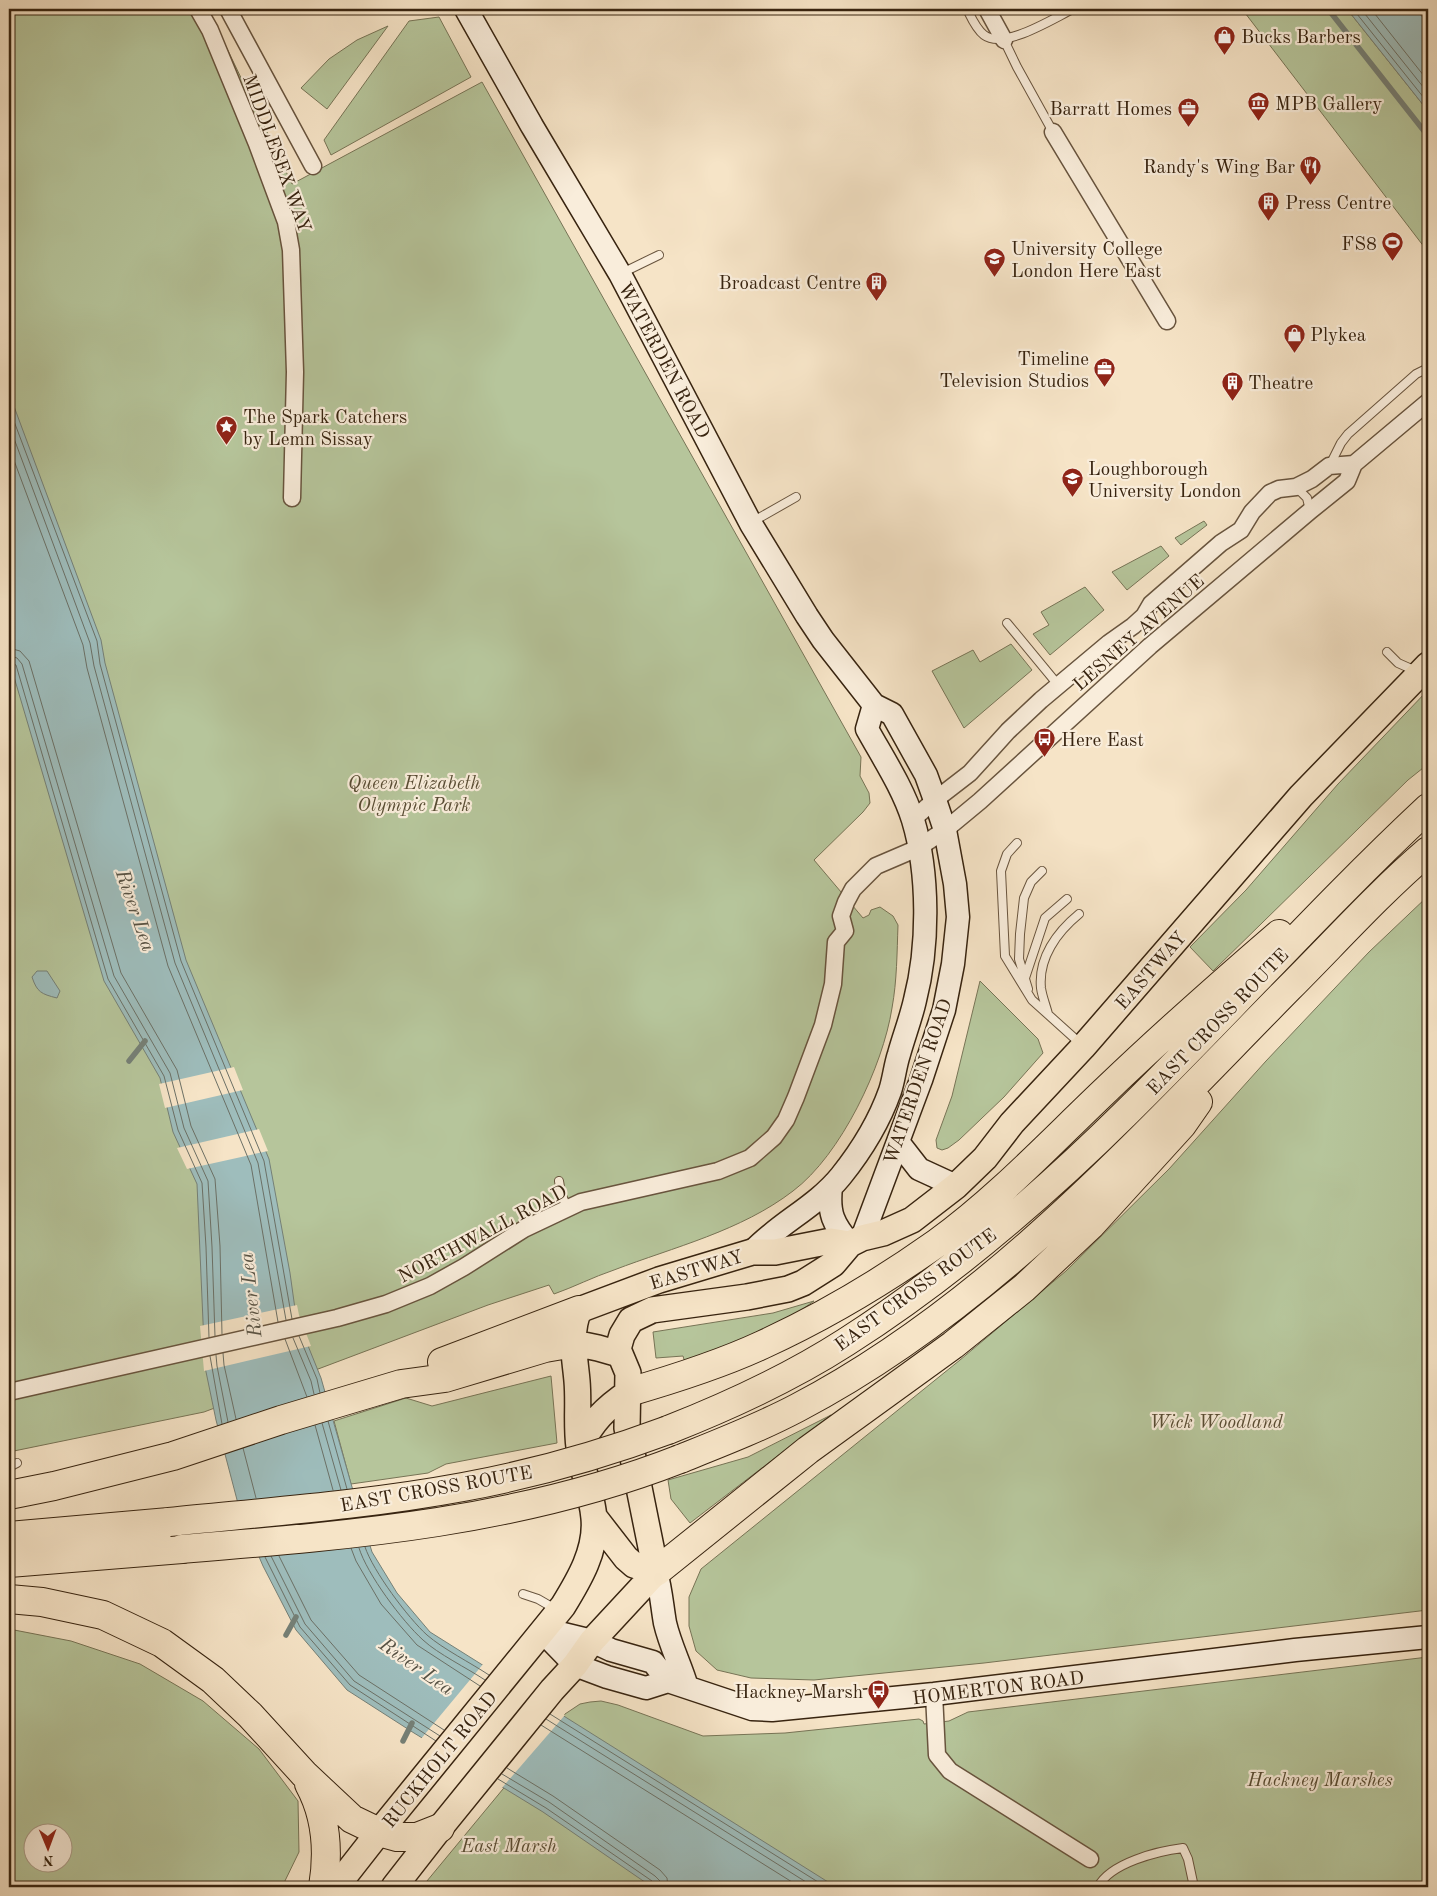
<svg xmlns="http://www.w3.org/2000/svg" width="1437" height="1896" viewBox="0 0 1437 1896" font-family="'Old Standard TT',serif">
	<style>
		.green { fill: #b6c59b; stroke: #777456; fill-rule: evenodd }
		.water { fill: #9ebdbc; stroke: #758077 }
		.pier { fill: #f6e4c7 }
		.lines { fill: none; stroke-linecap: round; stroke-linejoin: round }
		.shore { stroke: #6b7066; stroke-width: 1 }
		.stream { stroke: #758077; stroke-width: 5.5 }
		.lane-casing { stroke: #68543e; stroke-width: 10 }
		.street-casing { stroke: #68543e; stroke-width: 19 }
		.secondary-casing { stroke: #382410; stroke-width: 25 }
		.primary-casing { stroke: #382410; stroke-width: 28 }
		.highway-casing { stroke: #382410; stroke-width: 30 }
		.lane { stroke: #f9eddb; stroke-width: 8 }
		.street { stroke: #f9eddb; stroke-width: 16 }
		.secondary { stroke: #f9eddb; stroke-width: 22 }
		.primary { stroke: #f6e4c7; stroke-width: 25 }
		.highway { stroke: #f6e4c7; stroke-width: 28 }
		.highway-bridge-casing { stroke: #382410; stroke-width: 30; stroke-linecap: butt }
		.highway-bridge { stroke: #f6e4c7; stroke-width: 28 }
		.labels { text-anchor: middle; stroke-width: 4.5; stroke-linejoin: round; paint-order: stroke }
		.poi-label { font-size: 19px; fill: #382410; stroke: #f9eddb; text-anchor: start }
		.street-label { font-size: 19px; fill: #382410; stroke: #f9eddb }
		.park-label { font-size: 19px; font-style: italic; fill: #584c33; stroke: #f9eddb }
		.water-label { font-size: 20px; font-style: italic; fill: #575244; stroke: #f9eddb }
	</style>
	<rect width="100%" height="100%" fill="#f6e4c7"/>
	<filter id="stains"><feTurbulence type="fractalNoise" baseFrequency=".004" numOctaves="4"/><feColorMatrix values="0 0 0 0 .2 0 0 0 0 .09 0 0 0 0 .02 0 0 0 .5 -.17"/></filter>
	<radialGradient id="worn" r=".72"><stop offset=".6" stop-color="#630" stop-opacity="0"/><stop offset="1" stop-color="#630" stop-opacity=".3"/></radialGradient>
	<path class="green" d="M9 9H208L292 184 482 82 861 757 860 776 869 793 870 803 863 812 814 860 863 918 869 915 871 910 880 907 893 916 898 925C897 952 897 981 892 1008 883 1066 841 1155 793 1191 741 1231 674 1247 614 1270 593 1277 574 1287 554 1294L549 1285 488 1305 204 1412 9 1452Z
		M1242 9H1347L1428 111V252Z
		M439 17 471 77 331 155 324 140 409 21Z
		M388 26 327 109 301 88 329 59 357 40Z
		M1204 521 1207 525 1181 545 1175 538Z
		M1161 546 1169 556 1127 590 1112 572Z
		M1085 587 1104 610 1050 655 1033 634 1049 625 1041 612Z
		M1011 644 1032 670 964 728 932 671 973 650 980 662Z
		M1428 690V764L1408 780 1213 971 1190 947 1246 890 1338 784Z
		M1428 896V1610L984 1663 814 1680 751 1678 717 1670 696 1651 689 1626V1597L701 1569 960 1360 1066 1271 1169 1169 1266 1061 1369 952Z
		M980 981 1038 1039 1043 1053 1004 1097 959 1140 948 1148 942 1150 937 1148 936 1140 952 1096Z
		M814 1301 773 1330 685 1363 683 1356 656 1358 653 1332 773 1313Z
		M551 1376 557 1443 446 1464 428 1473 351 1484 334 1421 406 1398 432 1406Z
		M831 1415 690 1523 671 1499 668 1480 748 1457Z
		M9 1629 71 1641 140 1664 203 1701 259 1749 298 1801 299 1852 282 1887H9ZM32 1834H62V1864H32Z
		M1428 1657V1887H422L565 1714 580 1704 590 1702 601 1701 618 1705 703 1736 785 1733 919 1719 923 1721 924 1724 949 1721 968 1712Z"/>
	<path class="water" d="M1347 9H1416L1428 24V111Z
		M9 393 101 640 105 663 186 960 269 1159 290 1273 296 1316 321 1378 354 1494 372 1552 397 1593 430 1632 836 1887H652L543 1812 414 1733 347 1690 296 1630 263 1566 241 1515 216 1420 205 1367 197 1184 173 1132 160 1078 104 981 9 660Z
		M37 971H47L60 991 57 998C41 994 37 992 32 977Z"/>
	<path class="pier" d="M234 1067 243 1090 165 1108 159 1084Z
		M259 1129 268 1151 187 1169 177 1148Z
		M297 1305 299 1315 311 1346 204 1371 200 1326Z
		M484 1663 565 1715 501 1789 420 1740Z"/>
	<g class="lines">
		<path class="shore" d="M1353 9 1428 103
			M1361 9 1428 93
			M1371 9 1428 81
			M9 408 97 641 100 664 181 961 264 1161 292 1319
			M9 425 90 643 94 666 175 963 258 1163 286 1320
			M9 447 83 645 87 668 168 966 251 1165 278 1322
			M9 648 20 651 29 661 121 973 177 1070 191 1126 215 1179 220 1246 222 1334
			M9 655 17 658 22 664 114 976 170 1073 184 1128 208 1181 212 1247 215 1336
			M9 662 16 665 108 979 164 1076 178 1130 202 1183 206 1247 209 1337
			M299 1336 317 1379 320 1393
			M293 1338 311 1381 314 1394
			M285 1339 307 1397
			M223 1353 224 1365 236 1419
			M216 1355 217 1366 228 1422
			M210 1356 222 1424
			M328 1421 347 1489
			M322 1423 341 1490
			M315 1425 333 1490
			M243 1448 256 1498
			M365 1547C373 1571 408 1618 427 1635 443 1649 471 1663 489 1675
			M351 1548 356 1561 381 1604 417 1645 480 1686
			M359 1548C367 1574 402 1621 423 1640 438 1654 467 1668 485 1680
			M271 1556 305 1624 354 1681 440 1736
			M279 1556 311 1620 359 1675 444 1730
			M265 1557 300 1627 350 1685 436 1741
			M550 1714 826 1887
			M546 1719 814 1887
			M541 1725 800 1887
			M507 1768 553 1796 660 1870 667 1878 668 1887
			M502 1774 549 1802 655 1876 660 1881 661 1887
			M498 1779 546 1808 652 1881 654 1887"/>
		<path class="stream" d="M1328 9 1428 136
			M129 1061 145 1041
			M286 1635 296 1617
			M403 1741 412 1723"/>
		<defs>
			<path id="lane" d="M967 9C971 17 976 29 984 35 1004 50 1052 19 1073 9
				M1004 40 1017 67 1053 132
				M622 273 659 255
				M1330 465 1341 443 1348 434 1416 374 1428 368
				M1296 487 1307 498 1310 510
				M752 522 796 497
				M1007 623 1059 686
				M1387 652 1398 663 1416 671
				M1017 843 1007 854 1001 871 1005 956 1032 1000 1082 1045
				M1025 978 1045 918 1067 899
				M1028 989 1019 959 1020 934 1024 898 1031 882 1042 871
				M1048 1014C1046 1006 1042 996 1041 988 1038 958 1057 932 1079 914
				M559 1181 561 1193 567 1208
				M9 1467 17 1463
				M523 1594 538 1599 557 1610
				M1098 1887C1110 1863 1158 1851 1183 1848L1188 1859 1194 1887"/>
			<path id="street" d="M198 9 210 30 257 144 286 222 291 250 295 372 292 498
				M228 9 313 166
				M987 9 1004 40
				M1053 132 1167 321
				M912 820 935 800 970 773 1008 731 1041 700 1109 643 1133 626 1144 616 1151 604 1221 543 1241 530 1252 512 1270 493 1279 489 1296 487 1312 479 1329 466 1354 464
				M9 1392 337 1318 386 1304 430 1286 464 1267 524 1229 581 1202 718 1171 750 1158 774 1137 786 1120 796 1097 823 1025 833 984 836 942 845 931 841 916 846 902 853 889 876 866 918 848 945 830 980 801 1150 646 1310 511 1347 481 1354 464 1428 402
				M934 1694 937 1755 950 1771 1090 1859"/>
			<path id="secondary" d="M466 9 532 126 620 274 751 524 807 616 823 640 874 705 892 714 926 775 935 800 945 830 955 884 958 917 953 964 944 1010 921 1080 862 1238
				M898 1142 919 1169 956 1186
				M831 1187C828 1213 833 1224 850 1244
				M752 1252C779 1223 816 1207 841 1176 861 1151 879 1122 890 1091 894 1079 895 1066 899 1054 904 1036 911 1018 915 1000 929 946 929 873 913 820 903 788 883 758 867 729L874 705
				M656 1572C661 1589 662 1606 665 1623 670 1645 681 1666 687 1687
				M543 1632 575 1665 607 1677 646 1688 668 1681 752 1709 772 1710 934 1694 1295 1650 1428 1637
				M543 1632H555L592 1641 611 1650 653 1662 668 1681"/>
			<path id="primary" d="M574 1343 598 1348 619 1354
				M579 1447C593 1421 604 1409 629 1392
				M595 1518 626 1558 634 1565 656 1572
				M656 1572 627 1428 628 1373 618 1349 622 1335 631 1320 652 1310 747 1297 788 1289 803 1283 833 1264 850 1244 862 1238 883 1233 912 1220 956 1186 985 1158 1012 1123 1083 1047 1301 796 1428 665
				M336 1887 379 1832 563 1606C579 1580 597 1550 594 1518 592 1494 582 1470 579 1447 576 1425 579 1403 577 1381 575 1357 569 1333 579 1310L659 1280 752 1252H775L831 1241 850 1244
				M394 1887 440 1828 552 1690 575 1665 592 1641 656 1572"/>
			<path id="highway" d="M442 1362 579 1310
				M629 1392C674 1379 719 1365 762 1345 823 1317 882 1282 937 1243 999 1198 1052 1141 1108 1088 1163 1035 1221 984 1279 934
				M668 1430C729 1406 790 1378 846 1342 948 1277 1041 1197 1127 1112 1229 1012 1324 905 1428 808
				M680 1459C720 1443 759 1428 797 1408 990 1307 1138 1141 1289 988 1335 942 1379 893 1428 851
				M9 1495 54 1486 173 1456 281 1420 401 1384 445 1378 545 1348 574 1343
				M9 1536 169 1522
				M9 1563 182 1549
				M656 1572 808 1450 953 1345 1024 1288 1091 1225 1182 1125 1198 1102
				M9 1599 42 1602 103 1615 162 1643 213 1680 250 1715 304 1774 352 1819 379 1832 397 1837H417L440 1828
				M309 1784C327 1817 329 1851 323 1887"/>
		</defs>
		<use href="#lane" class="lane-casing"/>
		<use href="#street" class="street-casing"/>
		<use href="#secondary" class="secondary-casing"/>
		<use href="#primary" class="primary-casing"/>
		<use href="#highway" class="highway-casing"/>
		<use href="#lane" class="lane"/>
		<use href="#street" class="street"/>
		<use href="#secondary" class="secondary"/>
		<use href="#primary" class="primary"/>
		<use href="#highway" class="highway"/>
		<defs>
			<path id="highway-bridge" d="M169 1522C267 1512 366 1505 463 1487 533 1474 601 1455 668 1430
				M182 1549C354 1535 519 1522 680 1459"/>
		</defs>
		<use href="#highway-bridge" class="highway-bridge-casing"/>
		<use href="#highway-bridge" class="highway-bridge"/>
	</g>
	<defs>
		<symbol id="shop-pin" viewBox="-11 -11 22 30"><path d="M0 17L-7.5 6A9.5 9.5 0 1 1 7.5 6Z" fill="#8f2418" stroke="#f9eddb"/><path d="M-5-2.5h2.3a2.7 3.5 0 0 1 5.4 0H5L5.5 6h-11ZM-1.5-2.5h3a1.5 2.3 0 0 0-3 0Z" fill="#fff"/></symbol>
		<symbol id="museum-pin" viewBox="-11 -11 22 30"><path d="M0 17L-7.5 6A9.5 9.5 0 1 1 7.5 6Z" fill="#8f2418" stroke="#f9eddb"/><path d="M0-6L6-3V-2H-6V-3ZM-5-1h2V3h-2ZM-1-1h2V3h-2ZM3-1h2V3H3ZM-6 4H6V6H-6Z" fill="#fff"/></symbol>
		<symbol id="office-pin" viewBox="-11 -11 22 30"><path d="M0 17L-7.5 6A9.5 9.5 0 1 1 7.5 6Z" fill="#8f2418" stroke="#f9eddb"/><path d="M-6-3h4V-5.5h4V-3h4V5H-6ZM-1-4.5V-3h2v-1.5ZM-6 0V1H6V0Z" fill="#fff"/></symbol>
		<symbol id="restaurant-pin" viewBox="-11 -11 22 30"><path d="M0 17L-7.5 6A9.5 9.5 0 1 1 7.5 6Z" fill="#8f2418" stroke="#f9eddb"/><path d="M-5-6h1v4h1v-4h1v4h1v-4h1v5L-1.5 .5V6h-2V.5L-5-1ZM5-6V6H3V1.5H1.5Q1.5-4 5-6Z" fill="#fff"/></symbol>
		<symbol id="building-pin" viewBox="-11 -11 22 30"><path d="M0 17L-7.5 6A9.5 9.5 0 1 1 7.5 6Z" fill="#8f2418" stroke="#f9eddb"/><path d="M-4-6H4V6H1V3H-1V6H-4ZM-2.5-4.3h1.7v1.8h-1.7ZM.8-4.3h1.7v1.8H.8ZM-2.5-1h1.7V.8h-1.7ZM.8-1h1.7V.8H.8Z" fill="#fff"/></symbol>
		<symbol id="stadium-pin" viewBox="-11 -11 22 30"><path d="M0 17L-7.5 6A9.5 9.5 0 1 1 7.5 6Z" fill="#8f2418" stroke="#f9eddb"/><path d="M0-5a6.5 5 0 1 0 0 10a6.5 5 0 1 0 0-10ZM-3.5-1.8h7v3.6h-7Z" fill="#fff"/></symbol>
		<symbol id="university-pin" viewBox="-11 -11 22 30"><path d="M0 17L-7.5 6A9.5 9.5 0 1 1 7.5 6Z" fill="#8f2418" stroke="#f9eddb"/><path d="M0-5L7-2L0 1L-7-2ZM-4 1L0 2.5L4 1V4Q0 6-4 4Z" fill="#fff"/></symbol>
		<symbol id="sight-pin" viewBox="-11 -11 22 30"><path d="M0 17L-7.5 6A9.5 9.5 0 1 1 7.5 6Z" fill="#8f2418" stroke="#f9eddb"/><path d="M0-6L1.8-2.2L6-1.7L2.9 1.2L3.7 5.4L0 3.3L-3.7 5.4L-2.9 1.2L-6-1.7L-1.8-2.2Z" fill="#fff"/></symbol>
		<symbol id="bus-pin" viewBox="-11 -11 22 30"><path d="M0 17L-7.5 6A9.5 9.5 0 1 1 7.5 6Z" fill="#8f2418" stroke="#f9eddb"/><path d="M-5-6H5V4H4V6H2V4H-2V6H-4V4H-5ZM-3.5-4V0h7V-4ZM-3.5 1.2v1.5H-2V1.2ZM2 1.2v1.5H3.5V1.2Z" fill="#fff"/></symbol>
	</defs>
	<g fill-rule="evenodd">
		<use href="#shop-pin" x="1212" y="24" width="25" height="34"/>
		<use href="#museum-pin" x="1246" y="90" width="25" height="34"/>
		<use href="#office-pin" x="1176" y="96" width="25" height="34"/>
		<use href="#restaurant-pin" x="1298" y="154" width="25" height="34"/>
		<use href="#building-pin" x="1256" y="190" width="25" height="34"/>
		<use href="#stadium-pin" x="1380" y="230" width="25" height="34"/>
		<use href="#university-pin" x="982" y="246" width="25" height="34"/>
		<use href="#building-pin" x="864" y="270" width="25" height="34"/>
		<use href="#shop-pin" x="1282" y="322" width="25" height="34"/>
		<use href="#office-pin" x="1092" y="356" width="25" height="34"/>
		<use href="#building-pin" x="1220" y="370" width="25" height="34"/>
		<use href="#sight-pin" x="214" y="414" width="25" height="34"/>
		<use href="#university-pin" x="1060" y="466" width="25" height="34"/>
		<use href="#bus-pin" x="1032" y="726" width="25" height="34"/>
		<use href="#bus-pin" x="866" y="1678" width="25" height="34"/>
	</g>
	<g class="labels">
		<g class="poi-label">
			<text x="1241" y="43">Bucks Barbers</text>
			<text x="1275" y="110">MPB Gallery</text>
			<text x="1172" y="115" text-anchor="end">Barratt Homes</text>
			<text x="1295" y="173" text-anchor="end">Randy's Wing Bar</text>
			<text x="1285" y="209">Press Centre</text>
			<text x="1377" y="250" text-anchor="end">FS8</text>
			<text x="1011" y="255">University College<tspan x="1011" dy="22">London Here East</tspan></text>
			<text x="861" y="289" text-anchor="end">Broadcast Centre</text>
			<text x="1310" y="341">Plykea</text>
			<text x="1089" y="365" text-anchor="end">Timeline<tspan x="1089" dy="22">Television Studios</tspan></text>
			<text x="1248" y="389">Theatre</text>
			<text x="243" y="423">The Spark Catchers<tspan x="243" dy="22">by Lemn Sissay</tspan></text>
			<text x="1088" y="475">Loughborough<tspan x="1088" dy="22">University London</tspan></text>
			<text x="1061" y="746">Here East</text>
			<text x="863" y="1698" text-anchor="end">Hackney Marsh</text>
		</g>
		<g class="street-label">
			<text transform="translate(278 153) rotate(70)" y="7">MIDDLESEX WAY</text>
			<text transform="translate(665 360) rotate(62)" y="7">WATERDEN ROAD</text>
			<text transform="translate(1138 632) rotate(-41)" y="7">LESNEY AVENUE</text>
			<text transform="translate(1150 970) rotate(-49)" y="7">EASTWAY</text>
			<text transform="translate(1217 1021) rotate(-46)" y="7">EAST CROSS ROUTE</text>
			<text transform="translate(917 1081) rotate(-71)" y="7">WATERDEN ROAD</text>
			<text transform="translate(482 1233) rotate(-28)" y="7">NORTHWALL ROAD</text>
			<text transform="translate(696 1269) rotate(-17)" y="7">EASTWAY</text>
			<text transform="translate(915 1289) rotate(-36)" y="7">EAST CROSS ROUTE</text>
			<text transform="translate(436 1488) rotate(-10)" y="7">EAST CROSS ROUTE</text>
			<text transform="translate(998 1687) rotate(-7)" y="7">HOMERTON ROAD</text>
			<text transform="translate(439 1759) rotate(-51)" y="7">RUCKHOLT ROAD</text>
		</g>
		<g class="park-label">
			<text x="414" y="789">Queen Elizabeth<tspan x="414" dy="22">Olympic Park</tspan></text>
			<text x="1216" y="1428">Wick Woodland</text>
			<text x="1320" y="1786">Hackney Marshes</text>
			<text x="509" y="1852">East Marsh</text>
		</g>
		<g class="water-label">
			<text transform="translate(136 910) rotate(71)" y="7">River Lea</text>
			<text transform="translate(250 1295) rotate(-96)" y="7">River Lea</text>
			<text transform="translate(417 1666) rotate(35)" y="7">River Lea</text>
		</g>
	</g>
	<rect width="1437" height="1896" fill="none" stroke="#f6e4c7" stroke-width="30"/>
	<rect x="10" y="10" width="1417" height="1876" fill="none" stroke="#382410" stroke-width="2.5"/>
	<rect x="15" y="15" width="1407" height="1866" fill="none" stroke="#382410"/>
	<g transform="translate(48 1848) rotate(179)"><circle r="24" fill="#f9eddb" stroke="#ac9d8a"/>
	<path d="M0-4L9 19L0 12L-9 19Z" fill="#8f2418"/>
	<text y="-8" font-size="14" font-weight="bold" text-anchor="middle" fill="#382410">N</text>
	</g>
	<rect width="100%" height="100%" filter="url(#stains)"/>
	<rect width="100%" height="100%" fill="url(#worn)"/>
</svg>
